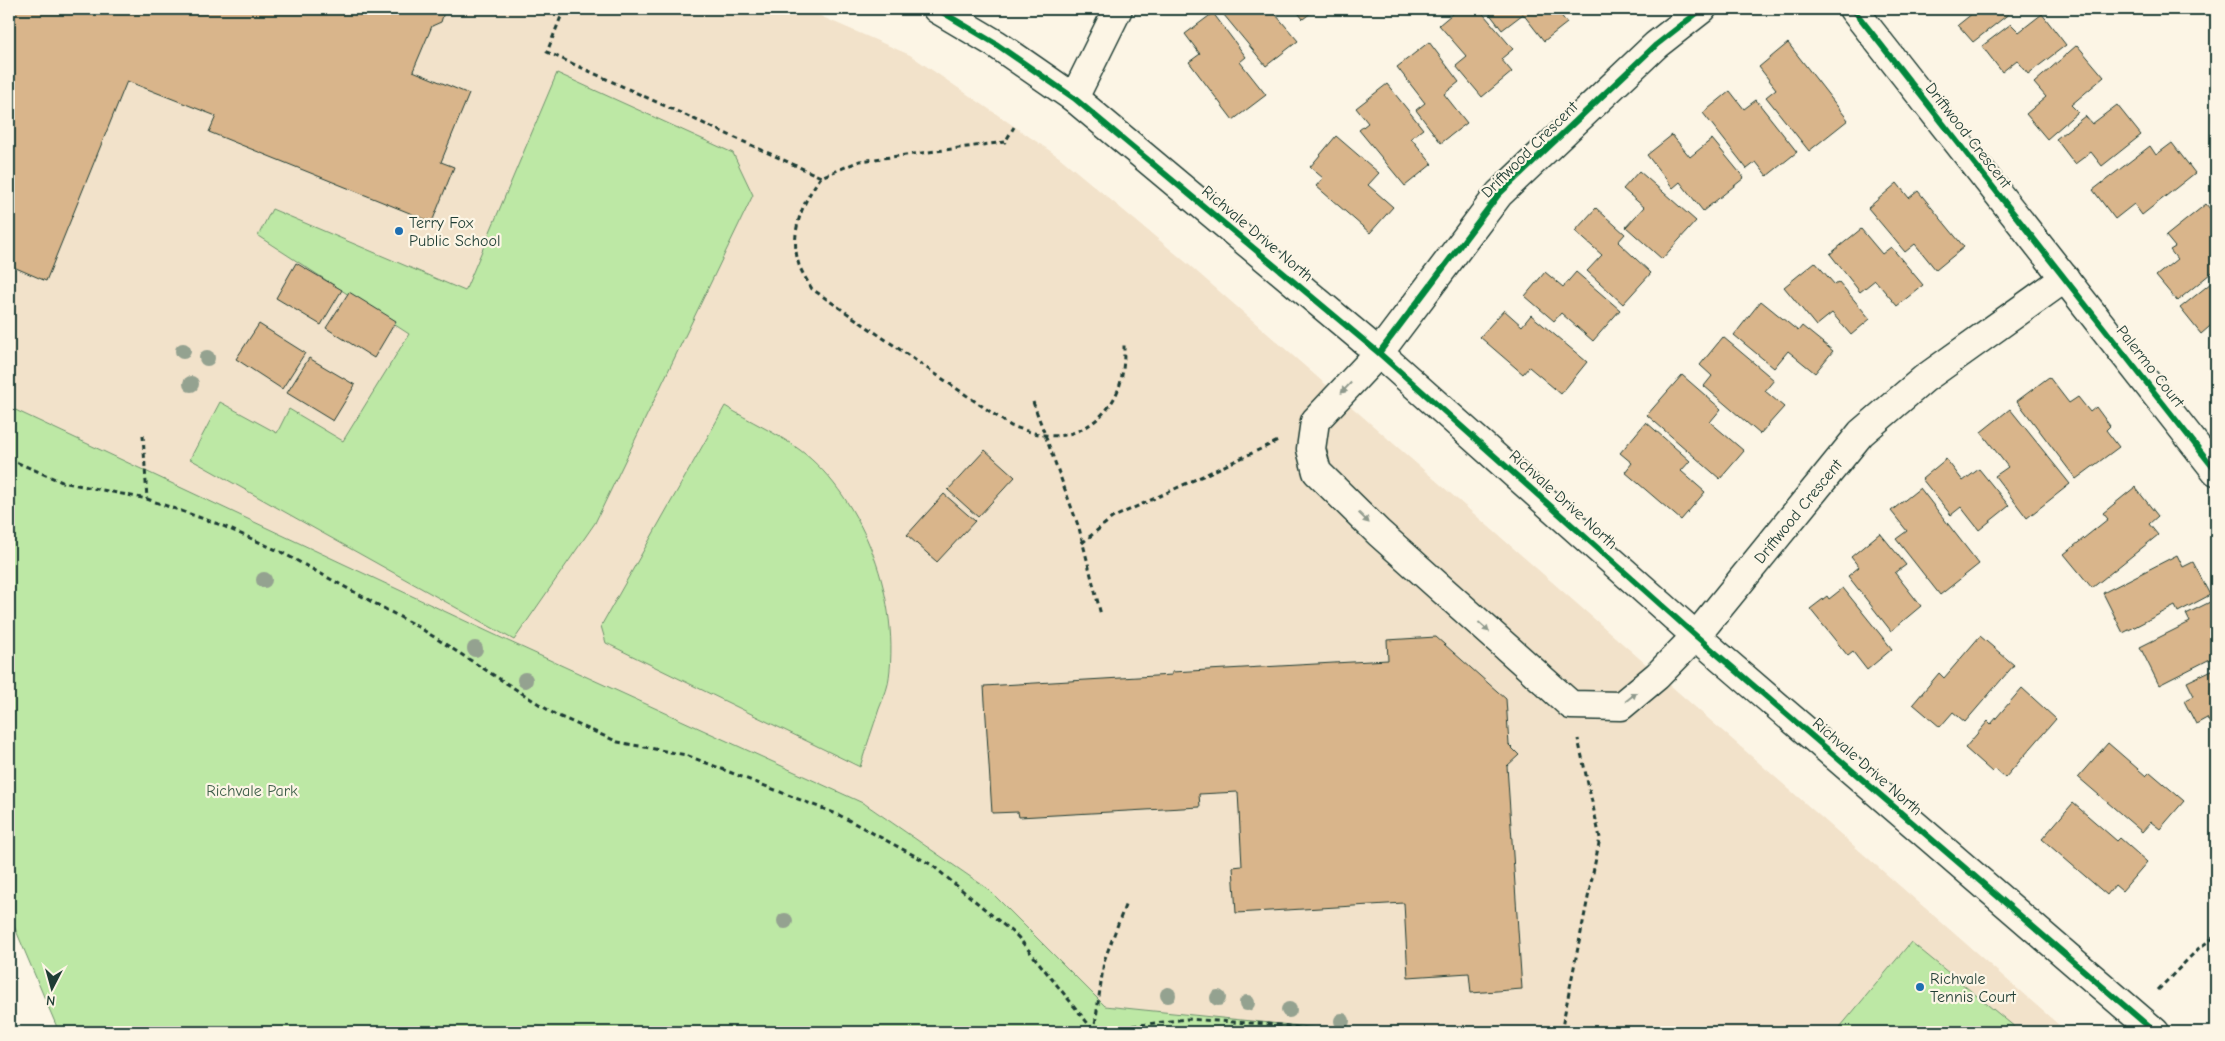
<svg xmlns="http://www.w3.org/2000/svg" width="2225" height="1041" viewBox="0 0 2225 1041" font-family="'Comic Neue',sans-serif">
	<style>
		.built { fill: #f2e2ca }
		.green { fill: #bde8a5; stroke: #6e926c }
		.building { fill: #d9b58b; stroke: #1f3d34 }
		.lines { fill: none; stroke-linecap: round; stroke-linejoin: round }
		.minor-casing { stroke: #1f3d34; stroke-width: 31 }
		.path { stroke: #1f3d34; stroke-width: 3; stroke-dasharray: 5 4; stroke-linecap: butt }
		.minor { stroke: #fcf5e5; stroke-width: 28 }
		.cycleway-casing { stroke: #fcf5e5; stroke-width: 9 }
		.cycleway { stroke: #00873e; stroke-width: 6 }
		.tree { fill: #94a290 }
		.oneway { fill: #8e998c }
		.poi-dot { fill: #1f6fb2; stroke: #fcf5e5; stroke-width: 2 }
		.labels { text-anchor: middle; stroke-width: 4.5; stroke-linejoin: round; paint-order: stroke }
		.street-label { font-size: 16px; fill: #1f3d34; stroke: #fcf5e5 }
		.poi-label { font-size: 16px; fill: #1f3d34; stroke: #fcf5e5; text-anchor: start }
		.park-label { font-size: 16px; fill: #3f5f4b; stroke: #fcf5e5 }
	</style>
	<rect width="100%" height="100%" fill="#fcf5e5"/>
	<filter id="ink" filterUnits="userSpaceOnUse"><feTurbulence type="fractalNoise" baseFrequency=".02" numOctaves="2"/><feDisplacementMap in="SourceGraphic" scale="10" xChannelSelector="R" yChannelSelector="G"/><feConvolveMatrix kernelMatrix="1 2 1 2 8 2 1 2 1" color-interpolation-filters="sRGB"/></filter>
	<g filter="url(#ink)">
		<path class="built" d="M9 9H804L910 55 1059 157 1188 264 2067 1032H1358L1105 1006 988 889 865 804 508 641 9 407Z"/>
		<path class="green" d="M557 73 733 153 753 195 595 523 514 640 190 459 220 402 277 433 289 409 343 441 409 334 258 236 272 209 465 291Z
			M725 406C749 421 777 433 800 450 865 499 902 605 888 684 886 693 882 701 879 709 873 728 866 747 860 767L606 643 601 626Z
			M9 407 508 641 865 804 988 889 1105 1006 1358 1032H59L9 914Z
			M1911 942 2021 1032H1836Z"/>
		<path class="building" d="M16 9H445L441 22 432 26 413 71 469 94 441 162 454 167 432 222 209 132 216 116 127 81 46 281 9 265V26Z
			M1219 9H1271L1298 41 1266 66Z
			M1295 9H1316L1303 19Z
			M1458 9H1479L1513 49 1501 59 1512 72 1482 97 1456 66 1467 57 1439 25Z
			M1486 9H1556L1567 23 1544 41 1523 14 1502 30Z
			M1978 9H2015L1973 42 1958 25Z
			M1213 13 1246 57 1240 62 1266 95 1233 120 1189 62 1200 54 1185 34Z
			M2042 14 2066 45 2028 74 2017 60 2002 72 1982 46 2011 24 2019 32Z
			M1429 42 1459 82 1444 94 1467 123 1441 143 1416 110 1425 103 1397 67Z
			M1788 43 1848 120 1809 151 1766 97 1776 89 1759 67Z
			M2077 45 2104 77 2071 105 2078 112 2047 139 2026 114 2046 97 2034 83Z
			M1387 84 1423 129 1411 138 1432 164 1405 186 1359 130 1368 123 1356 108Z
			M1730 91 1744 109 1756 100 1797 152 1767 176 1756 162 1747 169 1703 113Z
			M2117 105 2141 135 2102 166 2091 152 2075 164 2056 139 2085 116 2092 124Z
			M1672 135 1690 157 1712 139 1744 178 1703 211 1680 182 1673 188 1647 155Z
			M1336 136 1379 173 1368 185 1393 207 1370 233 1316 186 1323 178 1310 167Z
			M2172 143 2195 173 2142 215 2134 204 2115 219 2093 190 2150 146 2156 155Z
			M1639 171 1696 221 1662 259 1626 227 1644 207 1623 189Z
			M1897 183 1909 198 1918 191 1964 247 1936 270 1915 244 1905 252 1868 208Z
			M2206 204 2215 215 2216 214V269L2177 301 2156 276 2177 259 2170 250 2175 247 2166 236Z
			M1596 208 1625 234 1618 242 1651 273 1623 304 1587 271 1602 255 1575 231Z
			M1861 229 1882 254 1891 247 1923 285 1897 306 1875 280 1860 292 1830 254Z
			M1815 262 1835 285 1839 282 1870 319 1851 335 1832 313 1816 326 1784 287Z
			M296 263 342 290 321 325 276 298Z
			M1545 272 1563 287 1576 272 1620 310 1593 341 1561 313 1554 321 1525 296Z
			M2216 279V321L2201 334 2180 308Z
			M349 292 396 321 374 358 326 328Z
			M1761 301 1798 331 1802 326 1833 351 1815 373 1788 351 1774 368 1734 335Z
			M1504 310 1522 326 1531 315 1587 362 1561 394 1529 367 1523 374 1480 337Z
			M259 324 305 353 282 389 236 359Z
			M1723 337 1774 380 1765 391 1784 407 1760 434 1704 386 1712 376 1700 365Z
			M309 358 355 385 333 421 287 393Z
			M1682 375 1721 409 1710 422 1744 451 1720 479 1647 415Z
			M2049 377 2069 403 2078 397 2090 412 2096 407 2110 426 2106 430 2119 447 2076 479 2017 401Z
			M2010 409 2070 484 2027 518 1995 476 2008 467 1981 432Z
			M1646 422 1690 461 1681 471 1705 492 1681 520 1625 472 1632 463 1620 453Z
			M985 450 1015 477 978 517 948 490Z
			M1946 459 1963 481 1979 469 2009 506 1979 530 1961 507 1951 515 1922 479Z
			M2135 487 2158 516 2149 524 2158 535 2092 588 2064 554 2108 519 2103 513Z
			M1920 488 1979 564 1940 595 1896 539 1907 531 1891 511Z
			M944 494 975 521 937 562 907 535Z
			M1880 533 1906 565 1895 573 1921 606 1891 631 1848 576 1859 567 1851 557Z
			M2177 555 2183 567 2193 562 2210 595 2178 612 2175 606 2123 633 2103 593Z
			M1843 588 1892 649 1867 670 1853 652 1848 656 1810 609 1827 596 1829 599Z
			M2216 599V656L2159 685 2140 647 2190 622 2186 614Z
			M1980 636 2014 665 1965 722 1953 712 1940 727 1913 704 1939 673 1944 678Z
			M1436 637 1506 699 1509 745 1519 755 1507 766 1522 989 1471 993 1469 973 1408 977 1404 903 1236 913 1233 867 1242 866 1238 792 1199 794 1200 807 1019 817 1018 812 992 813 984 686 1172 675V672L1388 660 1387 640Z
			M2216 668V733H2215L2207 718 2196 724 2184 701 2194 696 2187 682Z
			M2022 688 2056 719 2005 778 1995 769 1992 772 1965 748 1988 721 1991 724Z
			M2108 743 2146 776 2150 772 2184 801 2160 829 2151 822 2142 832 2078 777Z
			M2073 803 2117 841 2120 838 2147 862 2122 891 2115 885 2107 895 2042 839Z"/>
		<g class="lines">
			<defs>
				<g id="minor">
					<path d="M937 9 996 44 1074 98 1379 353 1696 636 2155 1032"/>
					<path id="s1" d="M1702 9 1656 45 1499 194 1379 353 1315 421 1311 449 1317 472 1379 533 1571 705 1621 706 1657 676 1696 636 1861 433 1924 379 2065 278"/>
					<path d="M1853 9 2216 471"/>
					<path d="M1074 98 1118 9"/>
				</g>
			</defs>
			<use href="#minor" class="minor-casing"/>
			<path class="path" d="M564 9 547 52 821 177 860 161 1005 142 1014 127
				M821 177C802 202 789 233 799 265 802 273 808 282 812 289L1011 426C1022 429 1033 434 1045 435 1081 441 1117 411 1122 375 1124 366 1124 355 1124 345
				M1033 402 1079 528 1101 615
				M143 435 147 499
				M9 459 62 482 147 499 221 525 281 552 420 628 556 715 618 742 686 755 839 815 932 865 1018 937 1094 1031 1186 1019 1281 1025 1326 1032
				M1082 543 1112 518 1278 441
				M2158 990 2199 948 2216 936
				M1094 1032 1104 961 1126 903
				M1561 1032 1600 838 1578 739"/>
			<use href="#minor" class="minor"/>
			<defs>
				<path id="cycleway" d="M937 9 996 44 1074 98 1379 353 1696 636 2155 1032
					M1853 9 2216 471
					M1379 353 1499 194 1656 45 1702 9"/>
			</defs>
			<use href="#cycleway" class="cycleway-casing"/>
			<use href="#cycleway" class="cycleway"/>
		</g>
		<g class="tree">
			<circle cx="183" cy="351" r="8"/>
			<circle cx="207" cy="358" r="8"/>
			<circle cx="191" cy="384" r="8"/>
			<circle cx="264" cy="580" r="8"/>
			<circle cx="475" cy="649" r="8"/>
			<circle cx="525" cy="680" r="8"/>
			<circle cx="785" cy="921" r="8"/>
			<circle cx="1168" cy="995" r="8"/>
			<circle cx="1218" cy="998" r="8"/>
			<circle cx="1247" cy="1003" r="8"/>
			<circle cx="1289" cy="1010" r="8"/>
			<circle cx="1342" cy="1021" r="8"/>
		</g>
		<defs><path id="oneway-solid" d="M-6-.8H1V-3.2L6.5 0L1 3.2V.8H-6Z" transform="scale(1.25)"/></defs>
		<g class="oneway">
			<use href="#oneway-solid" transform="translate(1346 388) rotate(133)"/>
			<use href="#oneway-solid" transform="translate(1364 518) rotate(45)"/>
			<use href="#oneway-solid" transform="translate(1484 627) rotate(42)"/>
			<use href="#oneway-solid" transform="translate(1631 697) rotate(-39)"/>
		</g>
	</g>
	<g class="poi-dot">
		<circle cx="399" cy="231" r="5"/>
		<circle cx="1920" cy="987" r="5"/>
	</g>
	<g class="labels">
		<g class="street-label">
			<text transform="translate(1969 135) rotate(52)" y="6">Driftwood Crescent</text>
			<text transform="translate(1529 149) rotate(-45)" y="6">Driftwood Crescent</text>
			<text transform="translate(1258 233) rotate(40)" y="6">Richvale Drive North</text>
			<text transform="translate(2151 366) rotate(52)" y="6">Palermo Court</text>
			<text transform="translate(1564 499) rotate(42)" y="6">Richvale Drive North</text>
			<text dy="6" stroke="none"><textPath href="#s1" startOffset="1278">Driftwood Crescent</textPath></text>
			<text transform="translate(1868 766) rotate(41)" y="6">Richvale Drive North</text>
		</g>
		<g class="poi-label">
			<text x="409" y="228">Terry Fox<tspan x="409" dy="18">Public School</tspan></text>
			<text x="1930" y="984">Richvale<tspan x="1930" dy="18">Tennis Court</tspan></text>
		</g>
		<g class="park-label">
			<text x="252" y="796">Richvale Park</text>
		</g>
	</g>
	<rect width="2225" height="1041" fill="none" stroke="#fcf5e5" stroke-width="30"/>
	<rect x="15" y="15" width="2195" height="1011" fill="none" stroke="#1f3d34" stroke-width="2" filter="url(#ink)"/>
	<g transform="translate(52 988) rotate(186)" stroke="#fcf5e5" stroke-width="4" paint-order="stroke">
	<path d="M0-4L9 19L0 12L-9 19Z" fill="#1f3d34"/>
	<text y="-8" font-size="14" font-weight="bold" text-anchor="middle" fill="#1f3d34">N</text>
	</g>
</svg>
